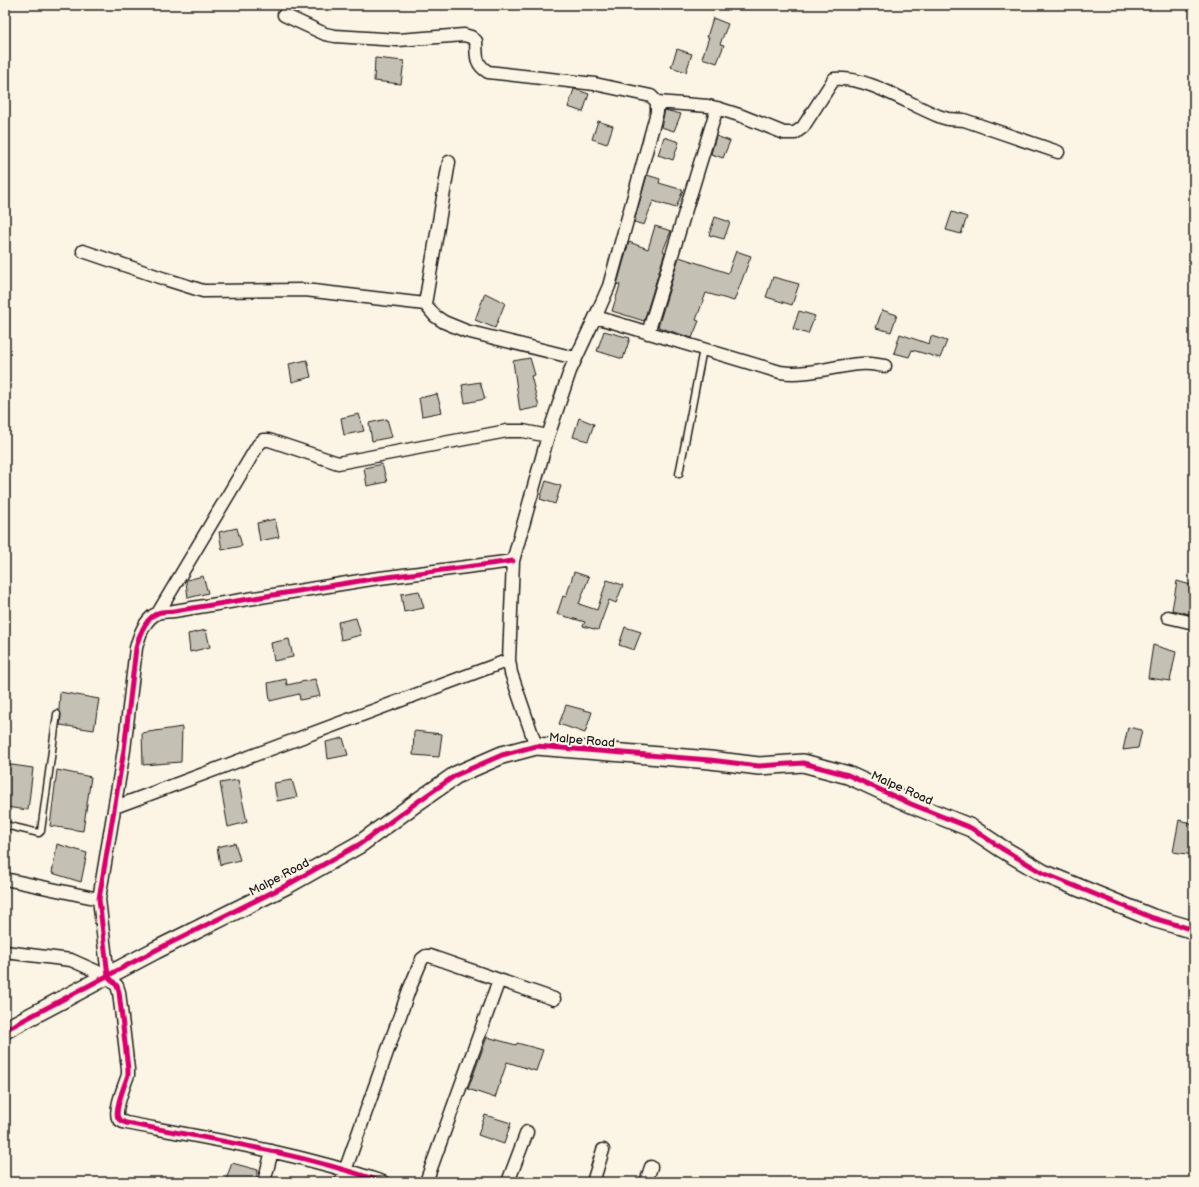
<svg xmlns="http://www.w3.org/2000/svg" width="1199" height="1187" viewBox="0 0 1199 1187" font-family="'Balsamiq Sans',sans-serif">
	<style>
		.building { fill: #c4c0b3; stroke: #1c1c1c }
		.lines { fill: none; stroke-linecap: round; stroke-linejoin: round }
		.lane-casing { stroke: #1c1c1c; stroke-width: 9 }
		.street-casing { stroke: #1c1c1c; stroke-width: 15 }
		.secondary-casing { stroke: #1c1c1c; stroke-width: 20 }
		.lane { stroke: #fcf5e5; stroke-width: 6 }
		.street { stroke: #fcf5e5; stroke-width: 12 }
		.secondary { stroke: #fcf5e5; stroke-width: 17 }
		.cycleway-casing { stroke: #fcf5e5; stroke-width: 8 }
		.cycleway { stroke: #d6006c; stroke-width: 5 }
		.labels { text-anchor: middle; stroke-width: 4; stroke-linejoin: round; paint-order: stroke }
		.street-label { font-size: 12px; fill: #1c1c1c; stroke: #fcf5e5 }
	</style>
	<rect width="100%" height="100%" fill="#fcf5e5"/>
	<filter id="ink" filterUnits="userSpaceOnUse"><feTurbulence type="fractalNoise" baseFrequency=".025" numOctaves="2"/><feDisplacementMap in="SourceGraphic" scale="8" xChannelSelector="R" yChannelSelector="G"/><feConvolveMatrix kernelMatrix="1 2 1 2 8 2 1 2 1" color-interpolation-filters="sRGB"/></filter>
	<g filter="url(#ink)">
		<path class="building" d="M713 18 728 24 720 44 724 45 717 63 702 58 709 37H707Z
			M677 49 692 54 686 72 671 67Z
			M375 58 404 61 401 84 374 81Z
			M574 89 589 94 583 112 568 107Z
			M665 110 681 114 674 131 661 127Z
			M598 121 613 126 607 144 592 139Z
			M716 136 730 141 723 158 711 154Z
			M664 137 679 142 673 160 658 155Z
			M647 175 660 179 659 183 683 190 676 208 653 201 644 225 634 222Z
			M952 212 967 217 961 234 946 230Z
			M715 217 730 222 724 239 709 235Z
			M655 226 671 231 663 251 665 252 644 321 612 311 620 285 617 284 629 242 648 249Z
			M736 251 751 256 734 301 706 293 696 320 699 321 692 338 658 327 679 257 728 273Z
			M773 277 799 284 792 305 766 297Z
			M485 293 505 303 495 328 475 320Z
			M882 310 897 315 891 332 876 328Z
			M799 311 815 316 808 334 793 329Z
			M604 331 630 338 623 359 597 351Z
			M900 334 929 344 931 336 947 341 940 358 912 350 909 357 894 353Z
			M530 358 535 375 531 376 539 407 520 411 513 361Z
			M307 360 311 377 292 382 289 364Z
			M480 382 485 399 465 403 462 385Z
			M437 394 442 412 422 416 419 398Z
			M359 414 364 431 344 435 341 418Z
			M579 418 594 424 588 441 573 437Z
			M387 419 392 437 372 441 369 423Z
			M382 464 387 482 367 486 364 468Z
			M546 481 561 486 555 504 540 499Z
			M275 519 279 537 260 541 257 523Z
			M237 528 242 546 222 550 219 532Z
			M574 572 589 577 579 604 597 610 607 580 623 585 616 603 609 600 598 630 583 626 585 622 557 614 563 596 566 597Z
			M203 576 208 593 188 598 186 581 187 580Z
			M1177 581 1194 586V615L1172 610Z
			M419 591 424 608 404 612 401 594Z
			M356 618 361 635 341 640 338 622Z
			M625 627 641 632 634 650 619 645Z
			M206 630 210 647 190 652 188 634Z
			M289 639 293 657 274 661 271 643Z
			M1153 645 1176 652 1170 681 1148 678Z
			M286 679 287 685 315 679 320 696 300 700 299 694 270 701 268 683Z
			M60 692 99 699 94 730 60 725 61 715 59 710Z
			M566 705 592 712 585 733 559 724Z
			M182 727 181 762 143 765 142 733Z
			M1128 727 1142 730 1138 748 1123 750Z
			M414 731 442 734 439 757 413 755Z
			M343 738 348 755 328 759 326 742Z
			M5 764 33 768 28 810 5 807Z
			M57 770 91 777 83 831 50 826Z
			M238 780 247 822 228 827 220 783Z
			M292 780 297 797 277 801 274 783Z
			M1179 820 1194 824V855L1173 852Z
			M235 843 240 860 220 865 217 847Z
			M57 844 87 853 81 882 52 873Z
			M487 1037 516 1045 517 1043 543 1050 536 1071 507 1062 495 1098 468 1089Z
			M485 1115 511 1123 504 1144 478 1135Z
			M232 1163 258 1170 255 1182H225Z"/>
		<g class="lines">
			<defs>
				<path id="lane" d="M679 474 703 349
					M5 825 39 833 41 831 57 714"/>
				<path id="street" d="M284 15 325 34 335 36 398 40 464 35 471 37 476 41C477 55 474 63 488 72L595 84 651 96 657 102V112L609 286 598 311 570 371 548 436 513 561 509 660 511 673 536 746
					M657 102 708 106 717 108 742 116 784 133H795L803 127 834 79C869 76 909 105 941 117L948 119 964 120 1058 152
					M449 162 425 304 435 316 444 322 466 331 575 358
					M83 251 165 279 203 291 305 290 425 304
					M596 317 780 372C807 376 833 366 860 364 868 363 877 365 885 366
					M648 333 717 108
					M158 613 258 445 263 440H269L338 463 507 431H523L548 436
					M1168 617 1194 623
					M115 807 509 660
					M5 879 99 899
					M5 952 71 960 107 976
					M264 1182 272 1151
					M341 1182 409 990 422 959 426 956H430L554 999
					M383 1182C299 1153 212 1139 126 1123 123 1122 120 1121 118 1118 114 1110 125 1084 128 1075V1069L119 992 117 986 108 976 99 899 124 750 136 648C139 636 145 618 158 613 162 611 170 612 174 611L372 579 513 561
					M426 1182 499 980
					M508 1182 527 1132
					M593 1182 603 1150
					M646 1182 651 1167"/>
				<path id="secondary" d="M5 1030 156 950 287 885 360 844 420 800 456 775 502 755 536 746 710 760 759 766 803 763 848 775 911 804 971 828 1001 848 1043 873 1153 918 1194 930"/>
			</defs>
			<use href="#lane" class="lane-casing"/>
			<use href="#street" class="street-casing"/>
			<use href="#secondary" class="secondary-casing"/>
			<use href="#lane" class="lane"/>
			<use href="#street" class="street"/>
			<use href="#secondary" class="secondary"/>
			<defs>
				<path id="cycleway" d="M5 1030 156 950 287 885 360 844 420 800 456 775 502 755 536 746 710 760 759 766 803 763 848 775 911 804 971 828 1001 848 1043 873 1153 918 1194 930
					M383 1182C299 1153 212 1139 126 1123 123 1122 120 1121 118 1118 114 1110 125 1084 128 1075V1069L119 992 117 986 108 976 99 899 124 750 136 648C139 636 145 618 158 613 162 611 170 612 174 611L372 579 513 561"/>
			</defs>
			<use href="#cycleway" class="cycleway-casing"/>
			<use href="#cycleway" class="cycleway"/>
		</g>
	</g>
	<g class="labels">
		<g class="street-label">
			<text transform="translate(582 740) rotate(5)" y="4">Malpe Road</text>
			<text transform="translate(902 788) rotate(24)" y="4">Malpe Road</text>
			<text transform="translate(279 877) rotate(-28)" y="4">Malpe Road</text>
		</g>
	</g>
	<rect width="1199" height="1187" fill="none" stroke="#fcf5e5" stroke-width="20"/>
	<rect x="10" y="10" width="1179" height="1167" fill="none" stroke="#1c1c1c" stroke-width="1.5" filter="url(#ink)"/>
</svg>
